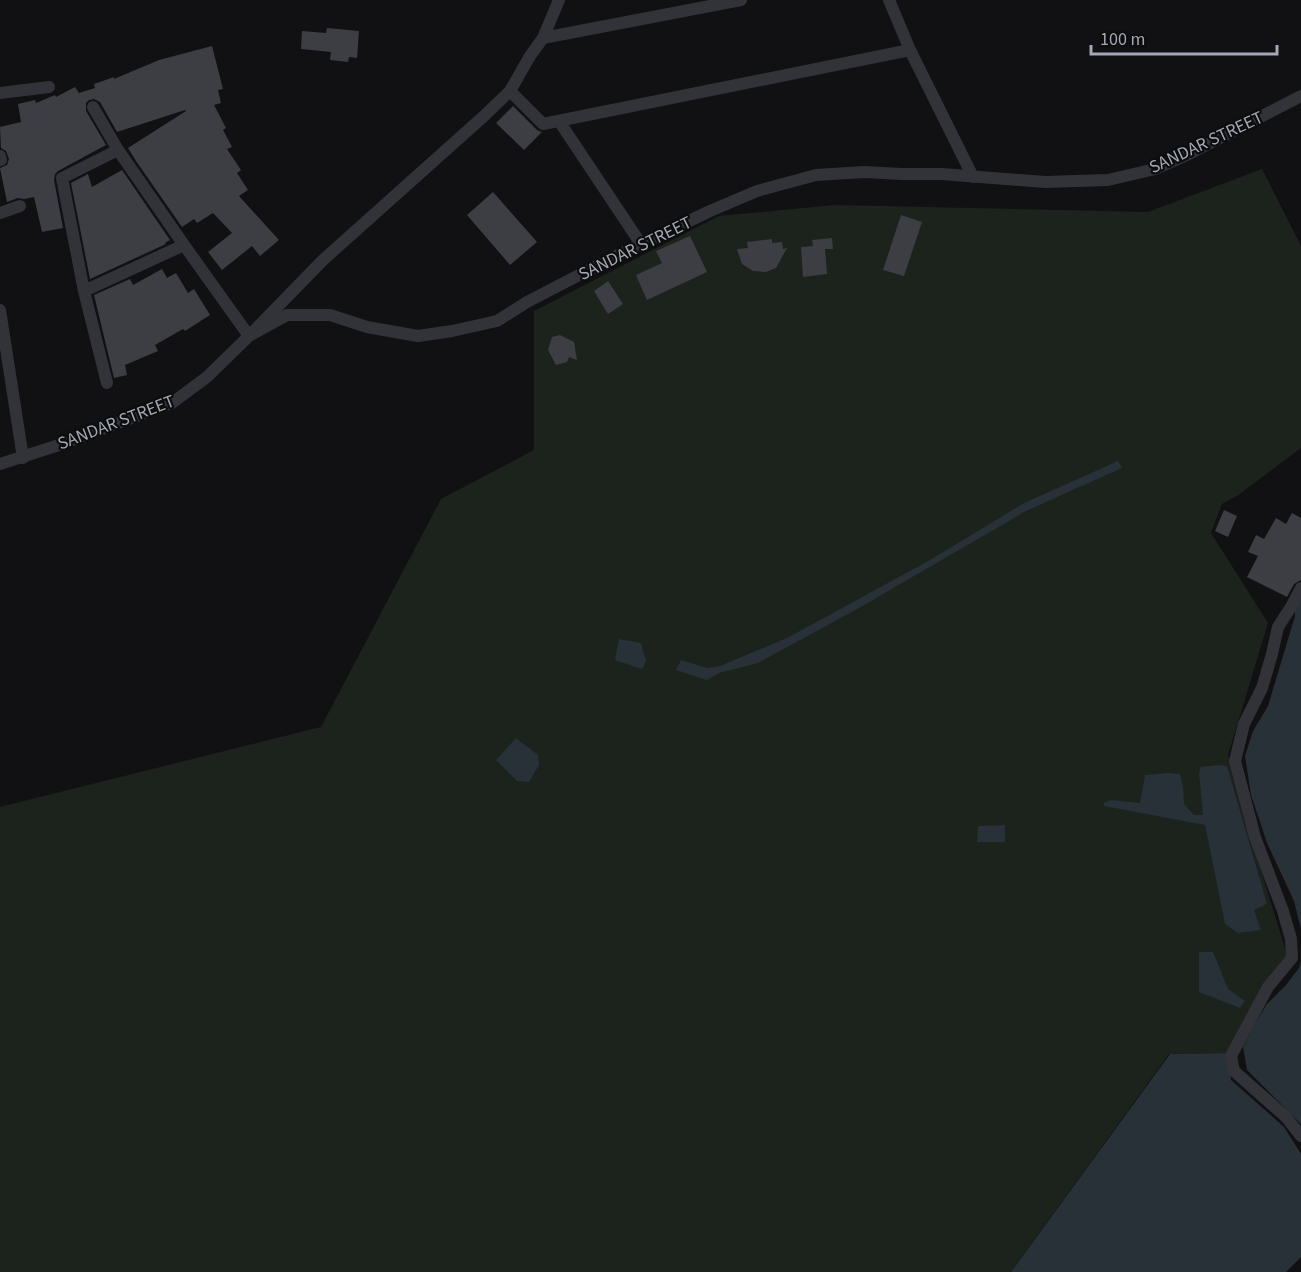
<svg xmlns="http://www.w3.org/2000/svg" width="1301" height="1272" viewBox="0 0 1301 1272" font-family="'Source Sans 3',sans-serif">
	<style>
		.green { fill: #1c231c }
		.water { fill: #273137 }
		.building { fill: #3d3e43 }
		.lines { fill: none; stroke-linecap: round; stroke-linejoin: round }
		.minor { stroke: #323338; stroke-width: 12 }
		.labels { text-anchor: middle; stroke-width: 4.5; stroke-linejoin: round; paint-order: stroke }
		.street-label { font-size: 18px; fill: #a2a8b5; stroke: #0d0d0e }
	</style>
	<rect width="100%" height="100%" fill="#111113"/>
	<path class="green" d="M1262 169 1301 246V448L1237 496 1222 504 1211 533 1268 623 1228 755 1256 854 1287 955 1253 1003 1230 1053 1169 1054 1011 1272H0V807L321 727 441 499 534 450V311L719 216 834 205 1148 212Z"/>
	<path class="water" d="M1118 461 1122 468 1026 511 859 608 758 663 719 673 707 680 676 670 681 660 707 668 720 666 787 638 930 560 1024 503Z
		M1301 590V929L1294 901 1267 843 1251 795 1245 756 1253 731 1268 706 1295 616V602Z
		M619 639 641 643 646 661 642 669 615 660Z
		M516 738 538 755 539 765 529 782 517 781 496 760Z
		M1219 765 1227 766 1267 904 1254 910 1261 930 1238 933 1225 924 1205 825 1104 806V803L1110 800 1140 803 1145 775 1168 773 1180 774 1183 786 1184 804 1194 815H1203L1199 773 1201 767Z
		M1005 825V842H977L978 826Z
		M1199 952H1213L1228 989 1245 1001 1240 1008 1199 992Z
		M1301 961V1124L1247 1070 1243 1047 1253 1027 1267 1004 1286 985 1299 968Z
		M1230 1053 1231 1080 1284 1127 1301 1154V1257L1286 1272H1011L1170 1054Z"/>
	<path class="building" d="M327 28 359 31 357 58 349 57 348 62 330 60 331 52 301 49 302 31 326 33Z
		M212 46 223 89 218 90 221 103 214 105 226 128 223 130 232 147 227 149 241 170 237 173 248 190 239 196 279 240 260 256 252 246 222 270 208 252 232 233 213 213 197 223 194 219 182 227 136 161 128 148 186 111 185 110 117 132 100 102 94 99 89 100 86 103V111L106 145 58 171 55 174 54 180 63 228 42 232 34 197 24 199 18 198 7 202 0 168 7 165 9 159 6 151 1 148 0 127 21 122 18 104 35 100 36 103 55 95 56 97 75 87 79 93 95 88 94 84 114 77V79L159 60Z
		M513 106 537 130 542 132 524 150 496 123Z
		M122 170 170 240 165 243 166 244 90 279 71 183 88 174 92 187Z
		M493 192 537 242 510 265 467 215Z
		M901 215 922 222 904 276 883 270Z
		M690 236 707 272 647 300 636 275 662 263 656 251Z
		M832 238 833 249H825L827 274 803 277 801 247 813 246 812 240Z
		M772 239V243L782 242 783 249 787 248 776 268 766 272 753 271 742 264 737 249 748 248 747 242Z
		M162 269 167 278 176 273 188 293 194 289 210 315 185 331 183 329 155 345 158 351 125 365 127 375 114 378 94 295 130 279 133 285Z
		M608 281 623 304 608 314 594 291Z
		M560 335 574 342 577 360 569 357 567 362 556 365 548 350 552 337Z
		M1224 510 1237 516 1228 537 1215 531Z
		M1292 513 1301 518V580L1294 584 1287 597 1247 577 1258 556 1248 552 1256 535 1264 539 1276 518 1286 524Z"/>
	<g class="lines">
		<path class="minor" d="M889 0 910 50 973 177
			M543 38 741 0
			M510 91 543 124 910 50
			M0 93 49 87
			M93 107 118 150
			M559 121 641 244
			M0 156 1 160
			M0 213 20 206
			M84 291 184 245
			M0 310 23 458
			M107 383 84 291 62 178 118 150 184 245 249 336 323 260 484 116 510 91 530 56 543 38 559 0
			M0 464 65 443 172 403 207 377 249 336 287 315H330L367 327 418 336 452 331 497 321 527 302 610 259 710 211 757 191 816 175 864 172 902 174H942L1045 182 1108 180 1155 169 1189 154 1301 96
			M1301 588 1291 607 1278 627 1272 654 1262 688 1244 724 1235 761 1255 837 1283 911 1291 939 1292 958 1268 987 1231 1056 1234 1071 1286 1117 1301 1136"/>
	</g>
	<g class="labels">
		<g class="street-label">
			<text transform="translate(1206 142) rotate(-25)" y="6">SANDAR STREET</text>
			<text transform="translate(635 248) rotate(-26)" y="6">SANDAR STREET</text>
			<text transform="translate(116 422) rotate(-21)" y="6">SANDAR STREET</text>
		</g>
	</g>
	<path d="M1091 45v9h186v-9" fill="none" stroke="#a2a8b5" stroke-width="3"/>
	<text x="1100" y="45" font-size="18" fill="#a2a8b5" stroke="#0d0d0e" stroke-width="4.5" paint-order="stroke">100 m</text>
</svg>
